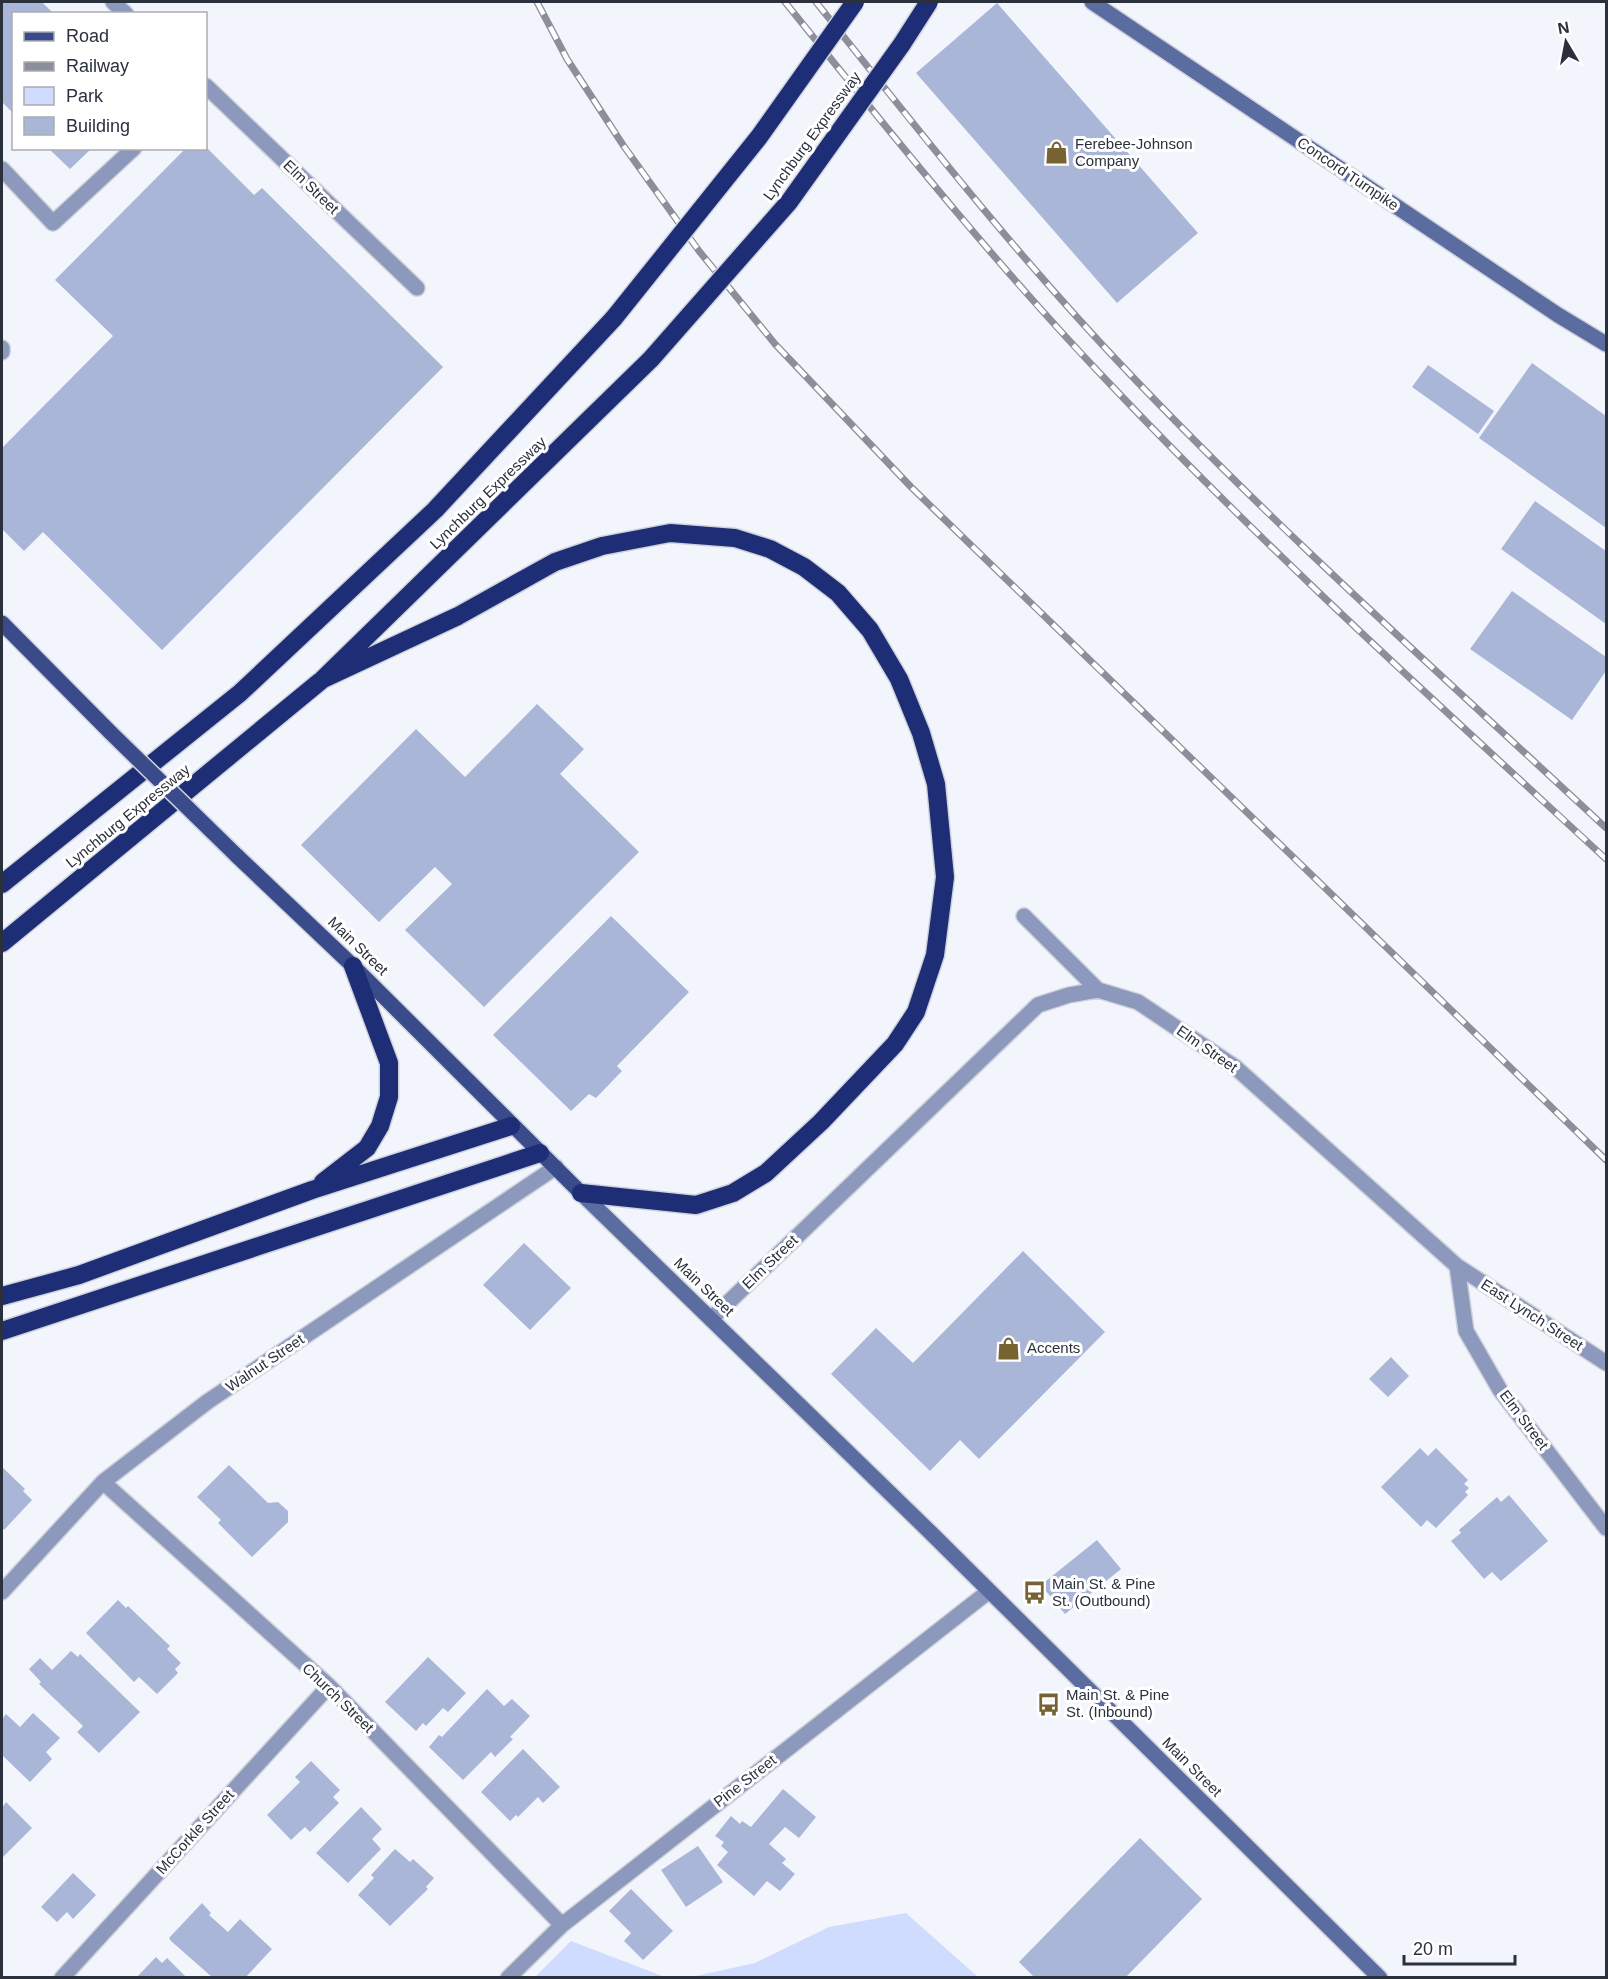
<svg xmlns="http://www.w3.org/2000/svg" width="1608" height="1979" viewBox="0 0 1608 1979" font-family="Arial,sans-serif">
	<style>
		.green { fill: #d0dcfe }
		.building { fill: #a9b6d7 }
		.lines { fill: none; stroke-linecap: round; stroke-linejoin: round }
		.lane-casing { stroke: #cfd2da; stroke-width: 18 }
		.street-casing { stroke: #cfd2da; stroke-width: 18 }
		.secondary-casing { stroke: #cfd2da; stroke-width: 18 }
		.primary-casing { stroke: #cfd2da; stroke-width: 18 }
		.highway-casing { stroke: #cfd2da; stroke-width: 21 }
		.lane { stroke: #8c99bd; stroke-width: 15 }
		.street { stroke: #8c99bd; stroke-width: 15 }
		.secondary { stroke: #5a6ca0; stroke-width: 15 }
		.primary { stroke: #394b8a; stroke-width: 15 }
		.highway { stroke: #1e2e76; stroke-width: 18 }
		.rail-casing { stroke: #8c8f9a; stroke-width: 7 }
		.rail { stroke: #fff; stroke-width: 4.5; stroke-dasharray: 14; stroke-linecap: butt }
		.primary-bridge-casing { stroke: #cfd2da; stroke-width: 18; stroke-linecap: butt }
		.highway-bridge-casing { stroke: #cfd2da; stroke-width: 21; stroke-linecap: butt }
		.primary-bridge { stroke: #394b8a; stroke-width: 15 }
		.highway-bridge { stroke: #1e2e76; stroke-width: 18 }
		.labels { text-anchor: middle; stroke-width: 6; stroke-linejoin: round; paint-order: stroke }
		.street-label { font-size: 15px; fill: #2b303d; stroke: #fff }
		.poi-label { font-size: 15px; fill: #2b303d; stroke: #fff; text-anchor: start }
	</style>
	<rect width="100%" height="100%" fill="#f3f5fd"/>
	<path class="green" d="M906 1913 978 1977H691L755 1963 829 1927Z
		M571 1941 665 1977H535Z"/>
	<path class="building" d="M2 2H42L54 14H14V114L2 102Z
		M997 3 1198 233 1117 303 916 73Z
		M48 148H92L70 169Z
		M186 148H207L254 195 262 188 443 367 162 650 43 532 24 551 2 529V448L113 336 55 280Z
		M1532 363 1606 416V528L1479 438Z
		M1428 365 1494 411 1478 434 1412 387Z
		M1535 501 1606 551V624L1501 549Z
		M1512 591 1606 657V671L1572 720 1470 649Z
		M537 704 584 749 560 774 639 852 484 1007 405 930 452 884 435 867 379 922 301 845 416 729 465 777Z
		M611 916 689 992 617 1066 622 1071 596 1098 589 1094 571 1111 493 1035Z
		M524 1243 571 1288 530 1330 483 1285Z
		M1023 1251 1105 1332 979 1459 960 1440 930 1471 831 1374 876 1328 913 1363Z
		M1391 1357 1409 1376 1388 1397 1369 1379Z
		M1420 1448 1428 1456 1436 1448 1468 1480 1464 1484 1469 1488 1465 1492 1468 1495 1436 1528 1427 1520 1421 1527 1381 1487Z
		M229 1465 268 1503 278 1502 288 1511V1522L252 1557 218 1523 221 1520 197 1497Z
		M2 1467 25 1489 23 1491 32 1500 4 1530 2 1527Z
		M1509 1495 1548 1541 1501 1581 1492 1572 1484 1579 1451 1541 1461 1533 1459 1530 1497 1497 1501 1502Z
		M1097 1540 1121 1569 1065 1614 1041 1585Z
		M118 1600 126 1608 128 1606 170 1646 167 1649 181 1663 175 1669 178 1673 157 1694 139 1677 134 1682 86 1633Z
		M71 1651 78 1657 80 1654 140 1712 99 1753 77 1732 83 1726 39 1684 41 1682 29 1669 40 1658 52 1670Z
		M428 1657 466 1693 448 1712 443 1708 426 1726 423 1723 416 1731 385 1702Z
		M487 1689 504 1706 512 1699 530 1716 510 1737 513 1739 495 1757 491 1752 463 1780 429 1747 439 1735 442 1737Z
		M33 1713 60 1738 46 1752 52 1759 30 1782 2 1755V1719L6 1714 20 1727Z
		M523 1749 560 1787 543 1803 538 1797 518 1817 516 1815 510 1821 481 1792Z
		M311 1761 340 1790 333 1797 339 1803 310 1832 305 1827 291 1840 267 1815 300 1782 295 1777Z
		M783 1789 816 1817 799 1838 785 1827 769 1844 786 1859 782 1863 795 1874 780 1891 767 1881 754 1896 717 1865 728 1852 721 1846 724 1842 715 1836 731 1816 740 1824 742 1821 751 1827Z
		M6 1802 32 1828 2 1858V1808Z
		M361 1807 382 1829 372 1839 381 1849 348 1883 316 1853Z
		M1140 1838 1202 1899 1125 1978H1035L1019 1962Z
		M698 1846 723 1882 686 1907 661 1870Z
		M395 1849 410 1862 413 1859 434 1878 426 1887 428 1889 390 1926 358 1895 374 1878 371 1875Z
		M73 1873 96 1895 73 1919 67 1912 57 1922 41 1907Z
		M631 1889 673 1931 643 1960 624 1941 631 1933 609 1911Z
		M202 1903 211 1913 209 1915 228 1932 240 1919 272 1949 245 1978H213L171 1941 169 1938Z
		M156 1957 162 1963 167 1958 187 1978H136Z"/>
	<g class="lines">
		<defs>
			<path id="lane" d="M113 2 126 14
				M206 86 417 288
				M2 169 53 223 134 148
				M2 348V352
				M1024 916 1098 990"/>
			<path id="street" d="M1457 1266 1606 1363
				M711 1319 1038 1005 1069 995 1098 990 1138 1002 1235 1067 1457 1266 1466 1331 1500 1390 1606 1528
				M103 1482 329 1686 562 1925
				M2 1592 103 1482 207 1402 556 1167
				M62 1978 329 1686
				M508 1978 562 1925 988 1592"/>
			<path id="secondary" d="M1092 2 1558 315 1606 344
				M581 1193 931 1533 1380 1978"/>
			<path id="primary" d="M2 623 111 733
				M236 855 353 966 581 1193"/>
			<path id="highway" d="M323 679 458 616 555 562 602 546 670 533 735 538 770 549 804 567 838 593 870 630 899 679 921 733 936 784 945 877 935 955 916 1012 895 1044 821 1122 766 1173 733 1193 696 1205 581 1193
				M2 884 240 693 435 510 614 318
				M2 943 323 679 651 359
				M323 1182 367 1148 380 1126 389 1097V1063L353 966
				M2 1296 79 1275 312 1190 511 1126
				M2 1331 540 1153"/>
		</defs>
		<use href="#lane" class="lane-casing"/>
		<use href="#street" class="street-casing"/>
		<use href="#secondary" class="secondary-casing"/>
		<use href="#primary" class="primary-casing"/>
		<use href="#highway" class="highway-casing"/>
		<use href="#lane" class="lane"/>
		<use href="#street" class="street"/>
		<use href="#secondary" class="secondary"/>
		<use href="#primary" class="primary"/>
		<use href="#highway" class="highway"/>
		<defs>
			<path id="rail" d="M537 2 567 59 623 145 699 251 775 344 911 487 1606 1160
				M785 2C890 132 994 263 1110 384 1268 551 1438 704 1606 859
				M816 2C916 127 1016 255 1127 371 1279 531 1445 678 1606 828"/>
		</defs>
		<use href="#rail" class="rail-casing"/>
		<use href="#rail" class="rail"/>
		<defs>
			<path id="primary-bridge" d="M111 733 236 855"/>
			<path id="highway-bridge" d="M614 318 759 137 855 2
				M651 359 789 202 902 44 929 2"/>
		</defs>
		<use href="#primary-bridge" class="primary-bridge-casing"/>
		<use href="#highway-bridge" class="highway-bridge-casing"/>
		<use href="#primary-bridge" class="primary-bridge"/>
		<use href="#highway-bridge" class="highway-bridge"/>
	</g>
	<defs>
		<symbol id="shop-bare" viewBox="-9 -9 18 18"><path d="M-5-2.5h2.3a2.7 3.5 0 0 1 5.4 0H5L5.5 6h-11ZM-1.5-2.5h3a1.5 2.3 0 0 0-3 0Z" fill="#766331" stroke="#fff" stroke-width="2.5" paint-order="stroke"/></symbol>
		<symbol id="bus-bare" viewBox="-9 -9 18 18"><path d="M-5-6H5V4H4V6H2V4H-2V6H-4V4H-5ZM-3.5-4V0h7V-4ZM-3.5 1.2v1.5H-2V1.2ZM2 1.2v1.5H3.5V1.2Z" fill="#766331" stroke="#fff" stroke-width="2.5" paint-order="stroke"/></symbol>
	</defs>
	<g fill-rule="evenodd">
		<use href="#shop-bare" x="1040" y="136" width="33" height="33"/>
		<use href="#shop-bare" x="992" y="1332" width="33" height="33"/>
		<use href="#bus-bare" x="1018" y="1576" width="33" height="33"/>
		<use href="#bus-bare" x="1032" y="1688" width="33" height="33"/>
	</g>
	<g class="labels">
		<g class="street-label">
			<text transform="translate(812 136) rotate(-54)" y="5">Lynchburg Expressway</text>
			<text transform="translate(1348 174) rotate(34)" y="5">Concord Turnpike</text>
			<text transform="translate(311 187) rotate(44)" y="5">Elm Street</text>
			<text transform="translate(488 493) rotate(-44)" y="5">Lynchburg Expressway</text>
			<text transform="translate(128 816) rotate(-39)" y="5">Lynchburg Expressway</text>
			<text transform="translate(358 946) rotate(44)" y="5">Main Street</text>
			<text transform="translate(1207 1049) rotate(35)" y="5">Elm Street</text>
			<text transform="translate(770 1262) rotate(-44)" y="5">Elm Street</text>
			<text transform="translate(704 1287) rotate(44)" y="5">Main Street</text>
			<text transform="translate(1532 1315) rotate(33)" y="5">East Lynch Street</text>
			<text transform="translate(265 1363) rotate(-34)" y="5">Walnut Street</text>
			<text transform="translate(1524 1420) rotate(53)" y="5">Elm Street</text>
			<text transform="translate(338 1698) rotate(44)" y="5">Church Street</text>
			<text transform="translate(1192 1767) rotate(45)" y="5">Main Street</text>
			<text transform="translate(745 1781) rotate(-38)" y="5">Pine Street</text>
			<text transform="translate(195 1832) rotate(-48)" y="5">McCorkle Street</text>
		</g>
		<g class="poi-label">
			<text x="1075" y="149">Ferebee-Johnson<tspan x="1075" dy="17">Company</tspan></text>
			<text x="1027" y="1353">Accents</text>
			<text x="1052" y="1589">Main St. &amp; Pine<tspan x="1052" dy="17">St. (Outbound)</tspan></text>
			<text x="1066" y="1700">Main St. &amp; Pine<tspan x="1066" dy="17">St. (Inbound)</tspan></text>
		</g>
	</g>
	<rect width="1608" height="1979" fill="none" stroke="#2b303d" stroke-width="6"/>
	<rect x="12" y="12" width="195" height="138" fill="#ffffff" stroke="#aaacb1" stroke-width="1.5"/>
	<rect x="24" y="32" width="30" height="9" fill="#394b8a" stroke="#aaacb1" stroke-width="1.5"/>
	<text x="66" y="42" font-size="18" fill="#2b303d">Road</text>
	<rect x="24" y="62" width="30" height="9" fill="#8c8f9a" stroke="#aaacb1" stroke-width="1.5"/>
	<text x="66" y="72" font-size="18" fill="#2b303d">Railway</text>
	<rect x="24" y="87" width="30" height="18" fill="#d0dcfe" stroke="#aaacb1" stroke-width="1.5"/>
	<text x="66" y="102" font-size="18" fill="#2b303d">Park</text>
	<rect x="24" y="117" width="30" height="18" fill="#a9b6d7" stroke="#aaacb1" stroke-width="1.5"/>
	<text x="66" y="132" font-size="18" fill="#2b303d">Building</text>
	<g transform="translate(1566 42) rotate(350)" stroke="#ffffff" stroke-width="4.5" paint-order="stroke">
	<path d="M0-4.5L10 22L0 15L-10 22Z" fill="#2b303d"/>
	<text y="-9" font-size="16" font-weight="bold" text-anchor="middle" fill="#2b303d">N</text>
	</g>
	<path d="M1404 1955v9h111v-9" fill="none" stroke="#2b303d" stroke-width="3"/>
	<text x="1413" y="1955" font-size="18" fill="#2b303d" stroke="#ffffff" stroke-width="4.5" paint-order="stroke">20 m</text>
</svg>
